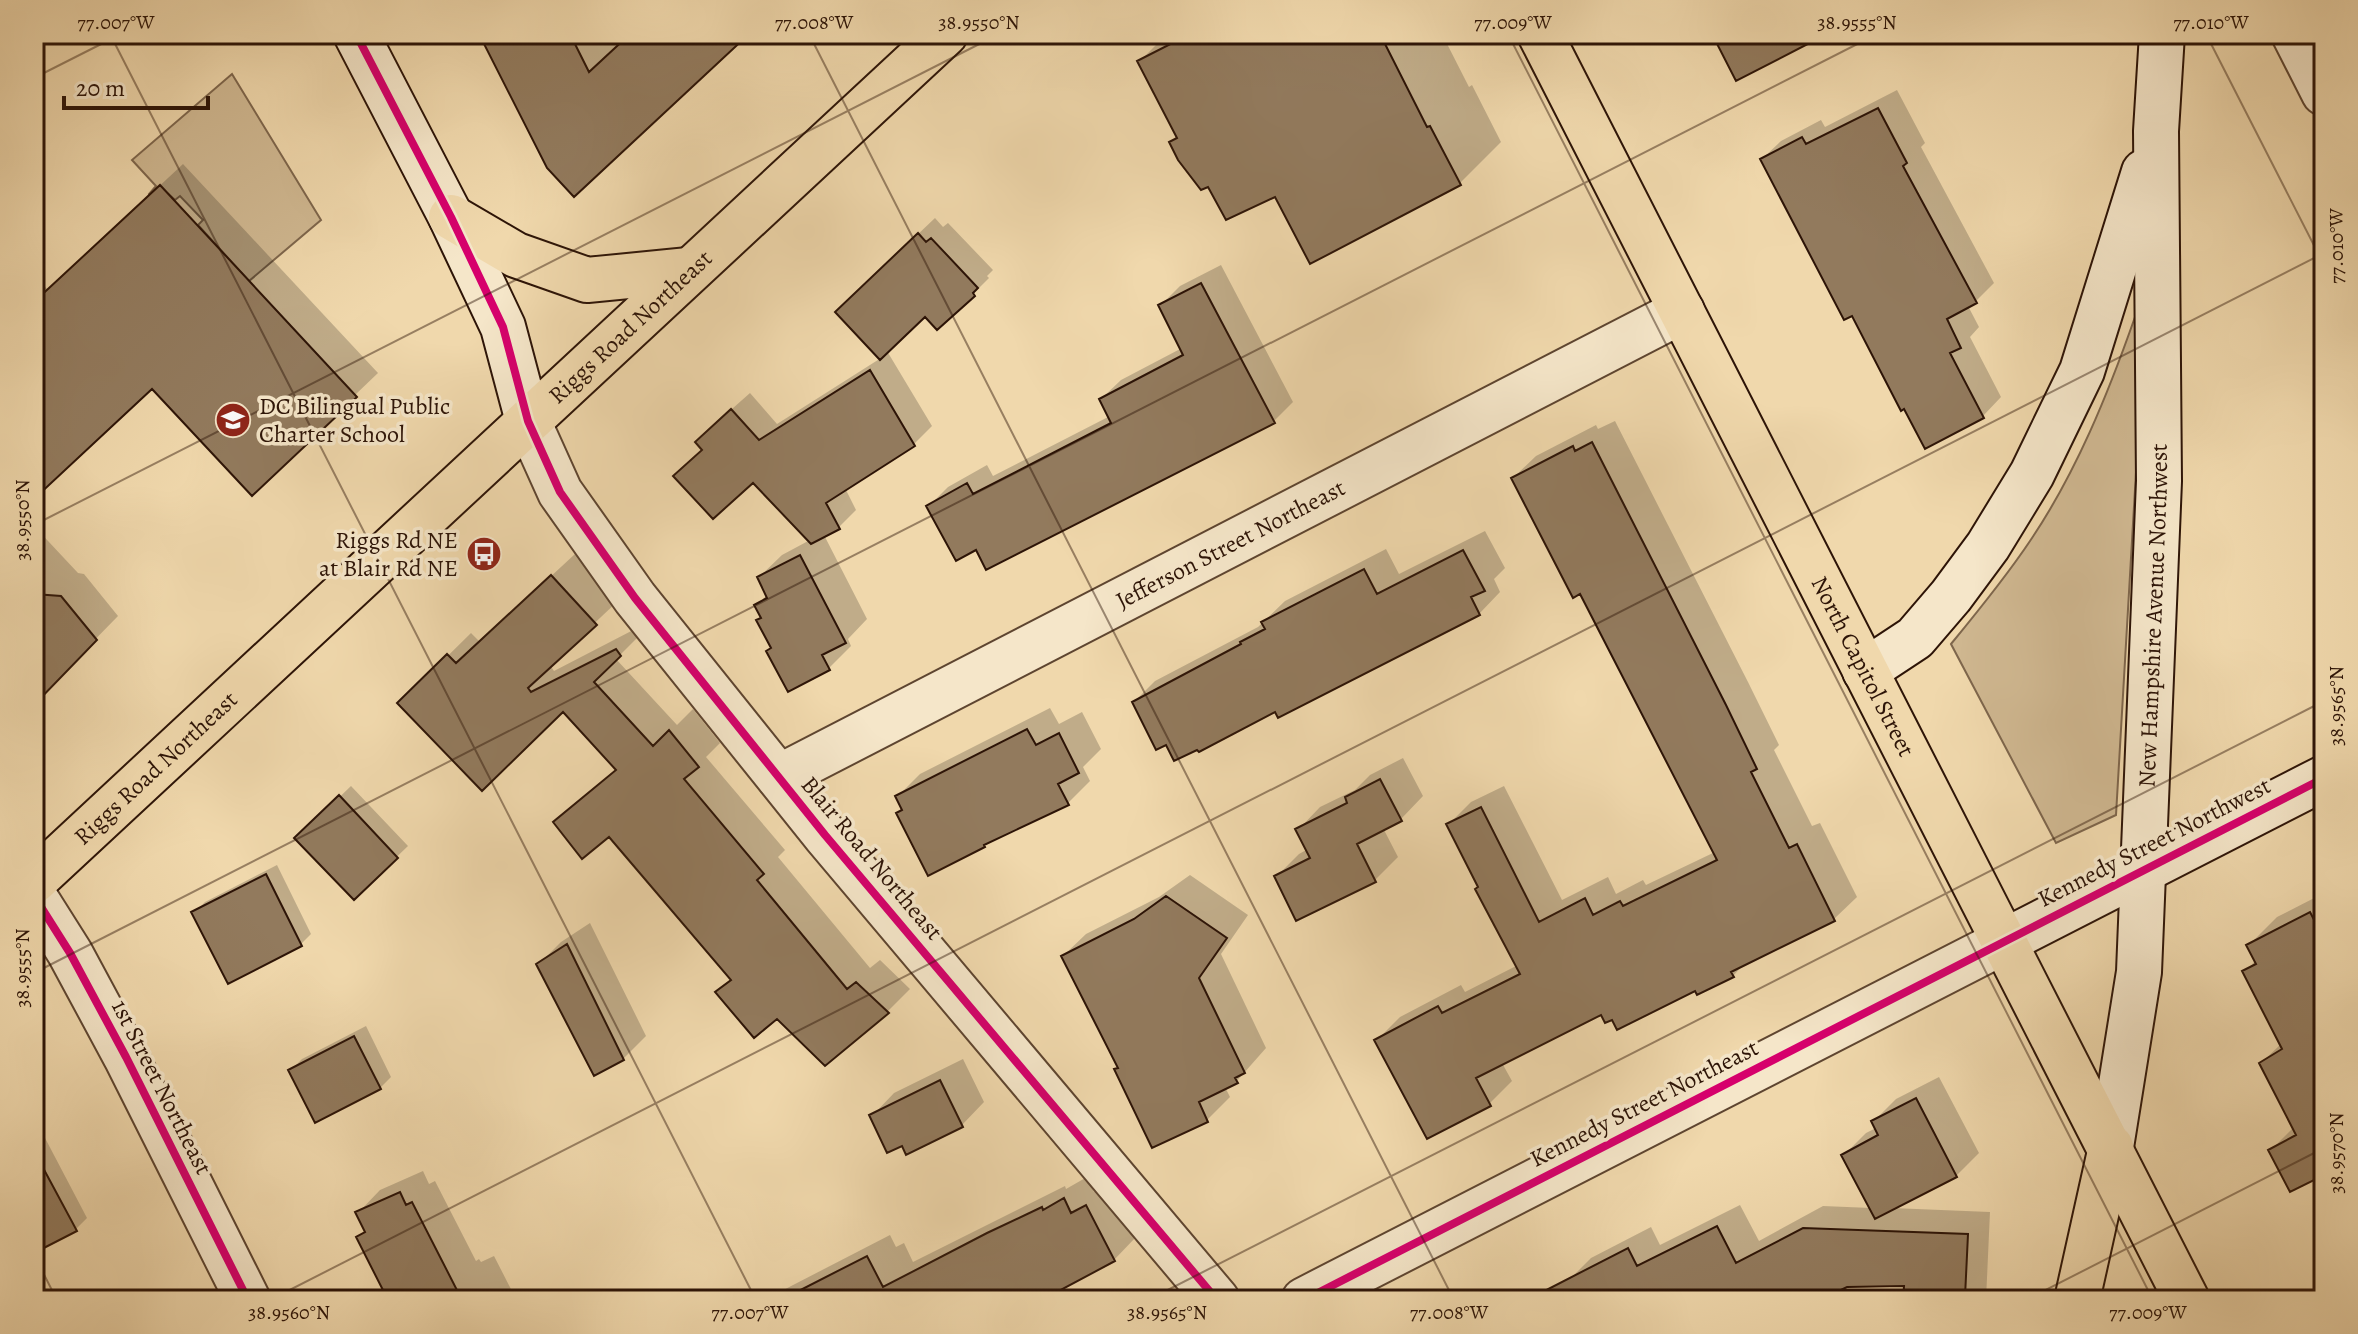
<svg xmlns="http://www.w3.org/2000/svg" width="2358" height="1334" viewBox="0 0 2358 1334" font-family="Alegreya,serif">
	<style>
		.green { fill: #cfb790; stroke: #7e664c; stroke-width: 2 }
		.shadow { fill: #0003 }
		.building { fill: #927a5d; stroke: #2d1407; stroke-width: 2 }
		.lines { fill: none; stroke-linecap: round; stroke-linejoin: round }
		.street-casing { stroke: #5e4530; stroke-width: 48 }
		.secondary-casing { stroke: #2d1407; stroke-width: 48 }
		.primary-casing { stroke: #2d1407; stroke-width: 48 }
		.street { stroke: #f5e6c9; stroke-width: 44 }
		.secondary { stroke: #f5e6c9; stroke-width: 44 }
		.primary { stroke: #f0d8ac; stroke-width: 44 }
		.cycleway-casing { stroke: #f5e6c9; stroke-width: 13 }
		.cycleway { stroke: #d6006c; stroke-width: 8 }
		.ticks { fill: none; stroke: #2d1407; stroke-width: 2; stroke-opacity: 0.45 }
		.labels { text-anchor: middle; stroke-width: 7; stroke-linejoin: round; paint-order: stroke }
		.street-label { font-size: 24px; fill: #2d1407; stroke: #f5e6c9 }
		.poi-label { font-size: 24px; fill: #2d1407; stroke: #f5e6c9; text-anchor: start }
		.neatline { fill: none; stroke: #2d1407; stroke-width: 3 }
		.ticks-label { font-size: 20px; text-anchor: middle; fill: #2d1407 }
	</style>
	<rect width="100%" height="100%" fill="#f0d8ac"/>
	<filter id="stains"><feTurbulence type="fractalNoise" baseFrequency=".0025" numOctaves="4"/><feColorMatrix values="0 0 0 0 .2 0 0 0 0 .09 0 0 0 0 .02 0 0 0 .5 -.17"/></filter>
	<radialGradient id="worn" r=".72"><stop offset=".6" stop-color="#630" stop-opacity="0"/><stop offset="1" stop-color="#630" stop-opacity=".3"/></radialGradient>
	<path class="green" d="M232 74 321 220 249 281 198 225 203 220 180 196 175 200 164 190 153 200 149 194 156 186 132 160Z
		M2139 314 2145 318 2116 815 2056 843 1951 644C1979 610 2006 577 2030 541 2076 473 2108 394 2135 317Z"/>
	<path class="shadow" d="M481 34H746L574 195Z
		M1167 34H1442L1469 87 1472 85 1501 142 1460 183 1276 194 1208 184 1171 143 1178 136 1139 62Z
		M1897 90 1925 143 1921 147 1994 283 1976 301 1968 306 1979 327 1970 337 2001 397 1983 416 1853 313 1762 159 1781 141 1821 120 1825 127Z
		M183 164 378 373 355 395 152 386 34 496V275L48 290Z
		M935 218 943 227 948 223 993 270 987 276 989 278 973 294 925 314 887 351 932 426 914 444 845 488 856 510 839 527 824 535 867 619 848 639 851 646 829 668 772 647 757 605 768 594 759 577 782 555 810 540 753 480 704 449 715 424 750 393 777 424 881 358 853 296Z
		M1221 265 1293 402 1274 421 976 547 929 506 948 487 987 465 993 476 1110 416 1101 399 1121 380 1182 348 1160 306 1180 286Z
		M1615 421 1748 682 1779 745 1774 750 1812 826 1820 823 1857 897 1834 919 1745 963 1733 976 1613 1017 1602 1012 1502 1063 1512 1081 1489 1104 1377 1040 1400 1017 1461 985 1465 992 1518 965 1449 824 1471 802 1504 786 1562 900 1608 877 1616 894 1643 880 1646 885 1715 852 1581 591 1513 478 1536 456 1596 425 1598 429Z
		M34 526 78 573 84 574 118 616 38 698 34 699Z
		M1485 531 1505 568 1494 579 1500 592 1479 614 1276 709 1167 742 1134 702 1155 681 1258 627 1285 601 1386 549 1399 574Z
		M575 554 618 601 550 665 554 671 639 627 643 632 616 659 677 725 693 709 720 743 706 757 785 850 778 857 870 968 880 960 910 989 887 1012 777 1016 718 993 732 978 609 834 555 822 617 768 563 709 400 703 471 633 480 642Z
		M1050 708 1059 724 1082 712 1101 749 1083 767 1090 781 1067 804 989 840 984 845 899 813 903 808 897 797 920 774Z
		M1403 758 1423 796 1401 819 1383 828 1398 857 1375 880 1297 918 1276 877 1299 854 1308 849 1298 830 1320 807 1355 790 1370 775Z
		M351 786 408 846 354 898 297 838Z
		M277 865 311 934 300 945 194 913 205 902Z
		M1190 875 1248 915 1221 954 1266 1048 1236 1082 1225 1087 1230 1097 1207 1120 1119 1067 1063 956 1086 934 1159 897Z
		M2324 893V1173L2271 1150 2294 1127 2261 1063 2281 1044 2245 972 2256 960 2249 945 2277 917Z
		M590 923 646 1036 623 1059 539 964 561 942Z
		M366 1026 391 1077 380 1088 291 1070 302 1059Z
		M963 1059 984 1102 962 1125 903 1143 872 1116 894 1093Z
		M1939 1077 1979 1153 1956 1176 1892 1208 1990 1212 1986 1300H1904L1905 1284 1846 1285 1753 1300H1556L1569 1280 1591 1258 1651 1227 1660 1245 1740 1205 1759 1241 1823 1206 1871 1208 1844 1155 1866 1133 1876 1128 1873 1122 1896 1099Z
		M34 1117 87 1218 76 1229 34 1251Z
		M423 1171 429 1184 435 1181 476 1261 479 1259 481 1262 494 1256 514 1295 509 1300H390L358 1237 366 1229 358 1213 380 1190Z
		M1087 1177 1094 1192 1109 1184 1136 1237 1114 1260 1034 1300H764L890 1235 896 1247 904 1243 913 1262 1065 1186 1066 1189Z"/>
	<path class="building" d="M479 34H570L589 72 630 34H749L574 197 547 168Z
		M1190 34H1380L1427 127 1430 126 1461 185 1310 264 1275 197 1226 220 1208 187 1201 190 1178 160 1169 142 1177 138 1137 61Z
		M1712 34H1827L1736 81Z
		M1878 108 1907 163 1903 166 1977 303 1947 319 1961 348 1950 353 1984 418 1925 449 1904 409 1901 411 1852 316 1844 320 1760 159 1802 137 1806 144Z
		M160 185 357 397 252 496 152 389 34 499V302Z
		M918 233 926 242 931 238 978 288 973 293 975 296 937 330 925 317 880 360 835 312Z
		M1201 283 1275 423 986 570 976 550 956 561 926 506 967 483 973 494 1111 423 1099 399 1183 355 1158 305Z
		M870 370 915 446 826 503 840 529 811 544 753 483 713 519 673 476 702 450 695 442 731 409 759 440Z
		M1592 442 1726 705 1757 769 1751 772 1789 848 1797 844 1835 921 1731 972 1734 977 1697 995 1695 991 1617 1030 1612 1020 1605 1023 1601 1015 1476 1078 1491 1106 1427 1139 1374 1040 1438 1006 1442 1013 1520 974 1475 889 1478 887 1446 824 1481 807 1539 922 1585 898 1593 915 1620 901 1623 906 1717 860 1580 594 1573 598 1511 478 1573 446 1575 451Z
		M1463 550 1485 591 1471 597 1480 615 1278 718 1275 712 1199 752 1197 750 1174 761 1166 745 1156 750 1132 702 1241 644 1240 642 1265 629 1261 622 1364 569 1377 594Z
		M800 555 846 643 822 655 830 670 788 692 766 651 771 648 756 620 761 618 754 605 767 598 757 577Z
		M551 575 597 625 528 688 531 692 616 649 621 656 594 682 653 746 669 730 699 767 684 779 764 874 757 880 847 989 856 982 889 1013 825 1066 777 1019 754 1038 715 992 731 980 609 837 582 859 553 822 616 770 563 712 482 791 397 703 447 654 456 663Z
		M34 594 61 596 97 640 34 705Z
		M1027 729 1036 745 1059 733 1079 773 1058 784 1069 805 984 845 985 847 928 876 896 813 902 810 895 796Z
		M1380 779 1402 821 1357 844 1376 882 1296 921 1274 876 1310 858 1295 829 1347 803 1345 797Z
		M339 795 398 858 354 900 294 838Z
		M266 874 302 946 228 984 191 912Z
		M1166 896 1227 938 1199 978 1245 1073 1235 1078 1238 1083 1199 1102 1208 1122 1152 1148 1114 1069 1118 1068 1061 956 1134 919Z
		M2310 912 2324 939V1191L2318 1178 2290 1192 2268 1150 2296 1135 2259 1063 2282 1049 2242 971 2256 964 2246 945Z
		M567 944 624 1060 594 1076 536 964Z
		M354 1036 381 1089 315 1123 288 1070Z
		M940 1080 963 1127 906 1155 902 1146 887 1153 869 1115Z
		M1916 1098 1957 1177 1875 1219 1841 1155 1878 1135 1871 1121Z
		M34 1151 77 1231 34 1253Z
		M400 1192 406 1205 412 1202 462 1300H388L356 1237 365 1232 355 1212Z
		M1064 1198 1071 1213 1086 1205 1115 1261 1042 1300H781L867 1256 883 1287 987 1233 1042 1207 1043 1210Z
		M1717 1226 1736 1263 1803 1228 1968 1234 1965 1297V1300H1903L1904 1286 1847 1287 1820 1300H1527L1628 1248 1637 1266Z"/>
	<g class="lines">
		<defs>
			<g id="street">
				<path d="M2294 34 2324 93"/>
				<path d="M528 421 560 492 635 598 825 835 1217 1300"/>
				<path id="s1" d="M779 777 1682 311"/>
				<path d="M34 896 70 953 126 1057 248 1300"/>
				<path d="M1304 1300 2003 942"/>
			</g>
			<g id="secondary">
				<path d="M356 34 451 217 503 327 528 421"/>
				<path d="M1865 671 1915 638 1951 596 1988 546 2032 474 2082 371 2144 172"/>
				<path d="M2003 942 2324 778"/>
				<path id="s2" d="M2111 1147 2139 972 2159 481 2156 131 2162 34"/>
			</g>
			<g id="primary">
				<path id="s3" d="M1540 34 2187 1300"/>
				<path d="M451 217 516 255 587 280 689 270"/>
				<path id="s4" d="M34 881 945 34"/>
				<path d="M2077 1300 2111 1147"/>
			</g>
		</defs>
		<use href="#street" class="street-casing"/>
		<use href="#secondary" class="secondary-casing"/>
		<use href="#primary" class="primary-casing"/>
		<use href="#street" class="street"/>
		<use href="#secondary" class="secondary"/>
		<use href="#primary" class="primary"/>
		<defs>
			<path id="cycleway" d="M356 34 451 217 503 327 528 421 560 492 635 598 825 835 1217 1300
				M34 896 70 953 126 1057 248 1300
				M1304 1300 2324 778"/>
		</defs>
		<use href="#cycleway" class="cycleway-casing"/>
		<use href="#cycleway" class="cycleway"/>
	</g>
	<path class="ticks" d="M110 34 756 1300M809 34 1454 1300M1508 34 2153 1300M2206 34 2324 265M34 78 121 34M34 525 999 34M34 973 1877 34M34 1255 57 1300M270 1300 2324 253M1148 1300 2324 701M2026 1300 2324 1148"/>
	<defs>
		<symbol id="school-disc" viewBox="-11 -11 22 22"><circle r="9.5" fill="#8f2418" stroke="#f5e6c9"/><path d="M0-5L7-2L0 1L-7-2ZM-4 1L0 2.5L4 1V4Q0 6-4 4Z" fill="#fff"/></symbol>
		<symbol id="bus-disc" viewBox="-11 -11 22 22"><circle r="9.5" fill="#8f2418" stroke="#f5e6c9"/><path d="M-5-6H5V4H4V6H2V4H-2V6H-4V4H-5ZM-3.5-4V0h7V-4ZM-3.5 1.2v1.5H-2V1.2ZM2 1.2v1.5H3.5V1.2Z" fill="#fff"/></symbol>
	</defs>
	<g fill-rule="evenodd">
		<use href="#school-disc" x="213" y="400" width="40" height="40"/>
		<use href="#bus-disc" x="464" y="534" width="40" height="40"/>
	</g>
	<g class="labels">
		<g class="street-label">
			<text dy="8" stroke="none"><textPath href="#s4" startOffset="814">Riggs Road Northeast</textPath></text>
			<text dy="8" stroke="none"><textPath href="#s1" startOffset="508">Jefferson Street Northeast</textPath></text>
			<text dy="8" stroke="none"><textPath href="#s2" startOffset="534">New Hampshire Avenue Northwest</textPath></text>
			<text dy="8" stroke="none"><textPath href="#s3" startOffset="710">North Capitol Street</textPath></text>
			<text dy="8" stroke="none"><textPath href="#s4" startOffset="166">Riggs Road Northeast</textPath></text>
			<text transform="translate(2154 842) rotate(-27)" y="8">Kennedy Street Northwest</text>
			<text transform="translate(872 858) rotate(50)" y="8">Blair Road Northeast</text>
			<text transform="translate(162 1087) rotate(63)" y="8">1st Street Northeast</text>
			<text transform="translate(1644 1103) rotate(-27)" y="8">Kennedy Street Northeast</text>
		</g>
		<g class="poi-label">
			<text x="259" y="414">DC Bilingual Public<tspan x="259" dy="28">Charter School</tspan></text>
			<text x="458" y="548" text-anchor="end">Riggs Rd NE<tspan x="458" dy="28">at Blair Rd NE</tspan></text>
		</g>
	</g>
	<rect width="2358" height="1334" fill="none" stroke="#f0d8ac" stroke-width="88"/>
	<path d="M64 96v12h144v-12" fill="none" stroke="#2d1407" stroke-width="4"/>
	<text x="76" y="96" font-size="24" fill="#2d1407" stroke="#f5e6c9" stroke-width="6" paint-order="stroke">20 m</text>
	<rect x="44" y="44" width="2270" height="1246" class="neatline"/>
	<g class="ticks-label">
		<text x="116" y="29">77.007°W</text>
		<text x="814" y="29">77.008°W</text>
		<text x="979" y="29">38.9550°N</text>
		<text x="1513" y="29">77.009°W</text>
		<text x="1857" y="29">38.9555°N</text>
		<text x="2211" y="29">77.010°W</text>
		<text transform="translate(2336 246) rotate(-90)" y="7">77.010°W</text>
		<text transform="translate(22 520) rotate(-90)" y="7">38.9550°N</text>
		<text transform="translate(2336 706) rotate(-90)" y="7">38.9565°N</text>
		<text transform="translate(22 968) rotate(-90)" y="7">38.9555°N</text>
		<text transform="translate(2336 1153) rotate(-90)" y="7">38.9570°N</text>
		<text x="289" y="1319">38.9560°N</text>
		<text x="750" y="1319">77.007°W</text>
		<text x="1167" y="1319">38.9565°N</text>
		<text x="1449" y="1319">77.008°W</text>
		<text x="2148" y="1319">77.009°W</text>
	</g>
	<rect width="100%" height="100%" filter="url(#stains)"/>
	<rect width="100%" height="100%" fill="url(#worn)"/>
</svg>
